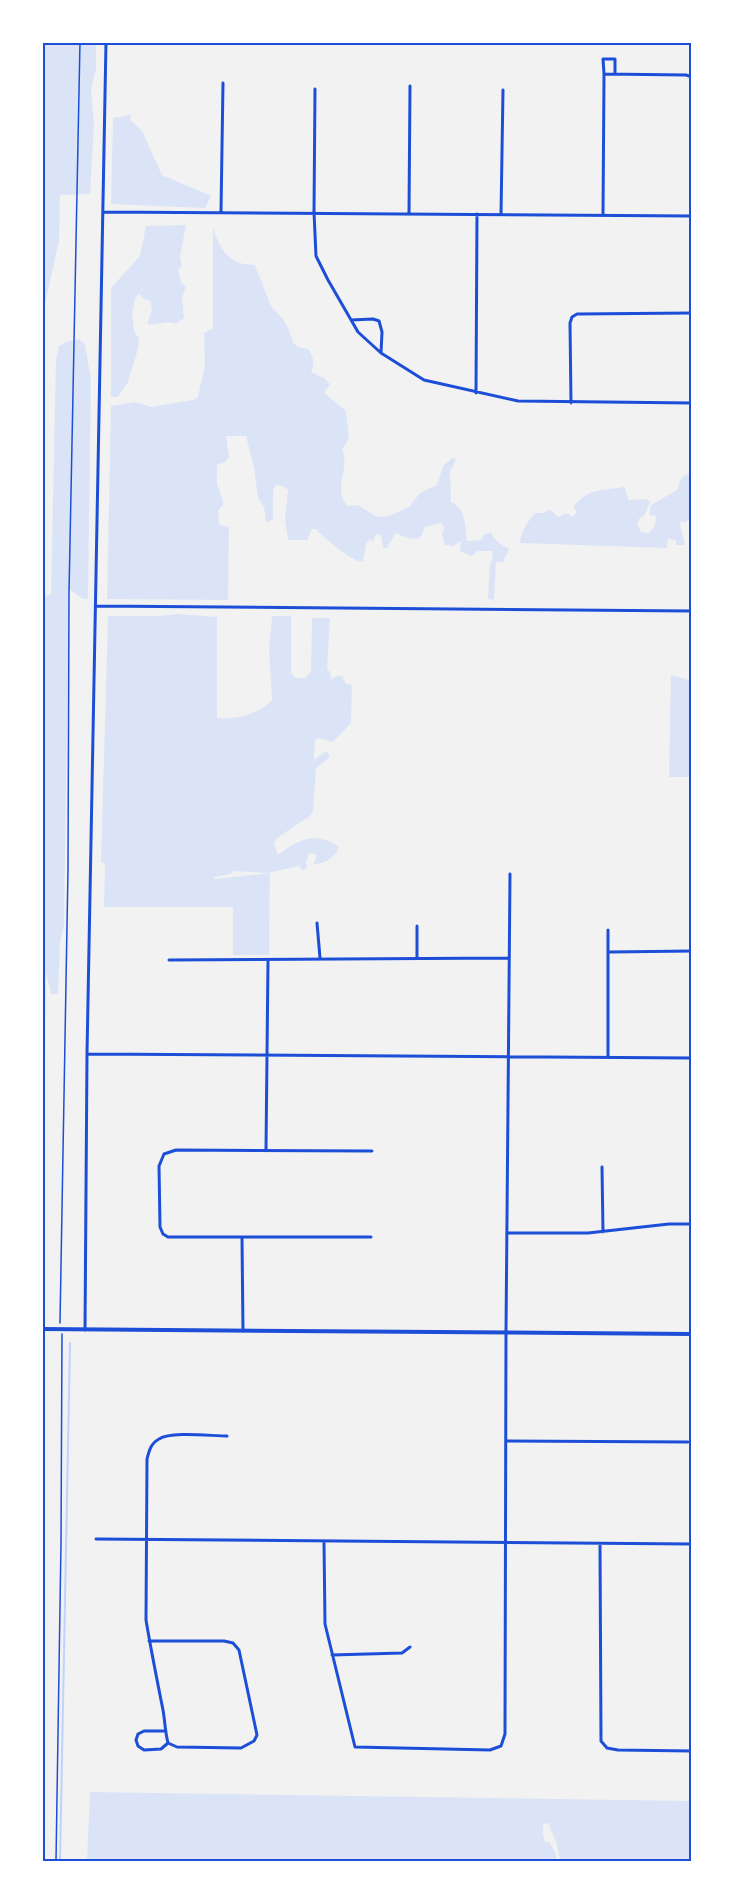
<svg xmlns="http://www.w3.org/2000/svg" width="734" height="1903" viewBox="0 0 734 1903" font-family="'PT Sans',sans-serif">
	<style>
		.green { fill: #dbe4f7 }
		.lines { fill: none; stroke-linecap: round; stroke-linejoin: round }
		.stream { stroke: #bfd3fe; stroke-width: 2 }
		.path { stroke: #1d4ed8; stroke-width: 1.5 }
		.minor { stroke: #1d4ed8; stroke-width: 3 }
		.tertiary { stroke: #1d4ed8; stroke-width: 4 }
		.neatline { fill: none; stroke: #1d4ed8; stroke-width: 2 }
	</style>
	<rect width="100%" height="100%" fill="#f2f2f2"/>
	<path class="green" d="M42 42H96V69L91 90 94 124 90 194 60 195 59 241 42 317Z
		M131 115 130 120 142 131 162 175 211 196 205 208 111 204 113 118Z
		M186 225 180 257 182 266 178 269 181 282 186 287 182 297 184 318 176 324C167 320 158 326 147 324L152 310 150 301 144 299 139 294 135 298 132 314 134 331 139 339 138 349 128 382 118 397H111V288L140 256 146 226Z
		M213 227C216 240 225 259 240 263 244 265 250 264 255 265L271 306 283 319 289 330 293 342 298 347 308 349C314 358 315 363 311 372L324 378 330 384 324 393 346 411 349 438 342 450C351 469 331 489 348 506L358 505 377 517 389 516 409 507 420 493 437 485 443 466 452 458 456 459 450 472 451 502C466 508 465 526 467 541L481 540 484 535 491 532C494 540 501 545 509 549L503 562H496L494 598 493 601 488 598 490 563 492 560 493 551H478L471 556 460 551 461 541 453 546 445 545 442 535 444 527 441 523 425 527 420 538C410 540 405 537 396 533L387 548H383L381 535 376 534 373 542 370 539 366 544 363 562C351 561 325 539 316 529H312L307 540H288L285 519 288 490 282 486 276 485 273 490V519L266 523 264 507 258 498 254 468 246 436H226L229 457 225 462 217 465V484L223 501V505L218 511 219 525 229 527 228 600 107 599 111 406 135 402 151 407 193 400 198 397 205 365 204 333 213 328Z
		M79 339 85 344 91 380 88 599H83L69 589 64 925 60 943 58 994H51L46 972 45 1060H42V597L51 594 56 359 59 346 66 342Z
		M692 472V517L685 523 682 521 680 524 685 545H676V540L668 539 667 548 520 543C520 533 528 521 535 513H544L550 509 558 517 566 513 573 517 577 511 573 508C587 487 603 491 624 487L629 500 647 499 650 502 645 515 639 519 637 524 641 532 649 533C654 530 656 521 656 516L649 515 651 505 677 490 682 477Z
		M178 614 217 617V718C235 720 260 714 272 700L269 649 272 616H291V673L296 678H305L311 672 312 618H330L327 669 330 672 331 679 337 676H342L346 684 352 685 351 723 333 742 319 738 315 740 314 760 326 751 329 754V758L316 768 313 812 310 816 277 838 274 843 278 855C298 839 316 831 339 847 334 858 326 864 313 864L317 856 315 854 309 853 306 862 307 867 303 871 299 866 268 873 233 871 230 874 214 877 215 879 270 873 269 955H233V907H104L105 863 101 862 108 616H158Z
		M671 675 692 681V777H669Z
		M90 1792 692 1801V1861H560L557 1844 548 1823 543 1824V1835L545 1842H549L555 1852 557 1861H87Z"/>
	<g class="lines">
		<path class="stream" d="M60 1861 70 1343"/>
		<path class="path" d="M60 1323 68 869 69 593 80 42
			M56 1861 61 1543 62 1334"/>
		<path class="minor" d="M604 74 603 59H615V74
			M315 89 314 212 316 256 328 280 358 332 381 353 424 380 518 401 692 403
			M103 212 692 216
			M221 212 223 83
			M409 213 410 86
			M501 214 503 90
			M603 215 604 74 686 75 692 77
			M351 320 373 319 379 321 382 332 381 353
			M476 393 477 214
			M571 403 570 323 572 317 577 314 692 313
			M96 606 692 611
			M317 923 320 958
			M417 926V958
			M610 952 692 951
			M169 960 509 958
			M87 1054 692 1058
			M608 1057V930
			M266 1150 268 960
			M602 1167 603 1232
			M692 1168V1171
			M508 1233H588L669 1224H692
			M242 1237 243 1331
			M371 1237H168L163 1234 160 1227 159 1166 164 1154 176 1150 372 1151
			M85 1330 87 1054 106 42
			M506 1441 688 1442
			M96 1539 692 1544
			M324 1542 325 1624 355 1747 490 1750 501 1746 505 1734 506 1332 510 874
			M600 1544 601 1741 607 1748 618 1750 692 1751
			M149 1641H224L233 1643 239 1650 257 1735 254 1741 241 1748 177 1747 168 1743C165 1732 165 1721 163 1710 157 1680 151 1650 146 1620L147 1459C149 1451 151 1443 159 1439 171 1431 211 1436 227 1436
			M332 1655 402 1653 410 1647
			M164 1731H144L138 1734 136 1740 138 1746 144 1750 161 1749 168 1743"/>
		<path class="tertiary" d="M42 1329 692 1334"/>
	</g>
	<rect width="734" height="1903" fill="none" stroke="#ffffff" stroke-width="87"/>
	<rect x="44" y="44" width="646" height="1816" class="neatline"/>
</svg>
